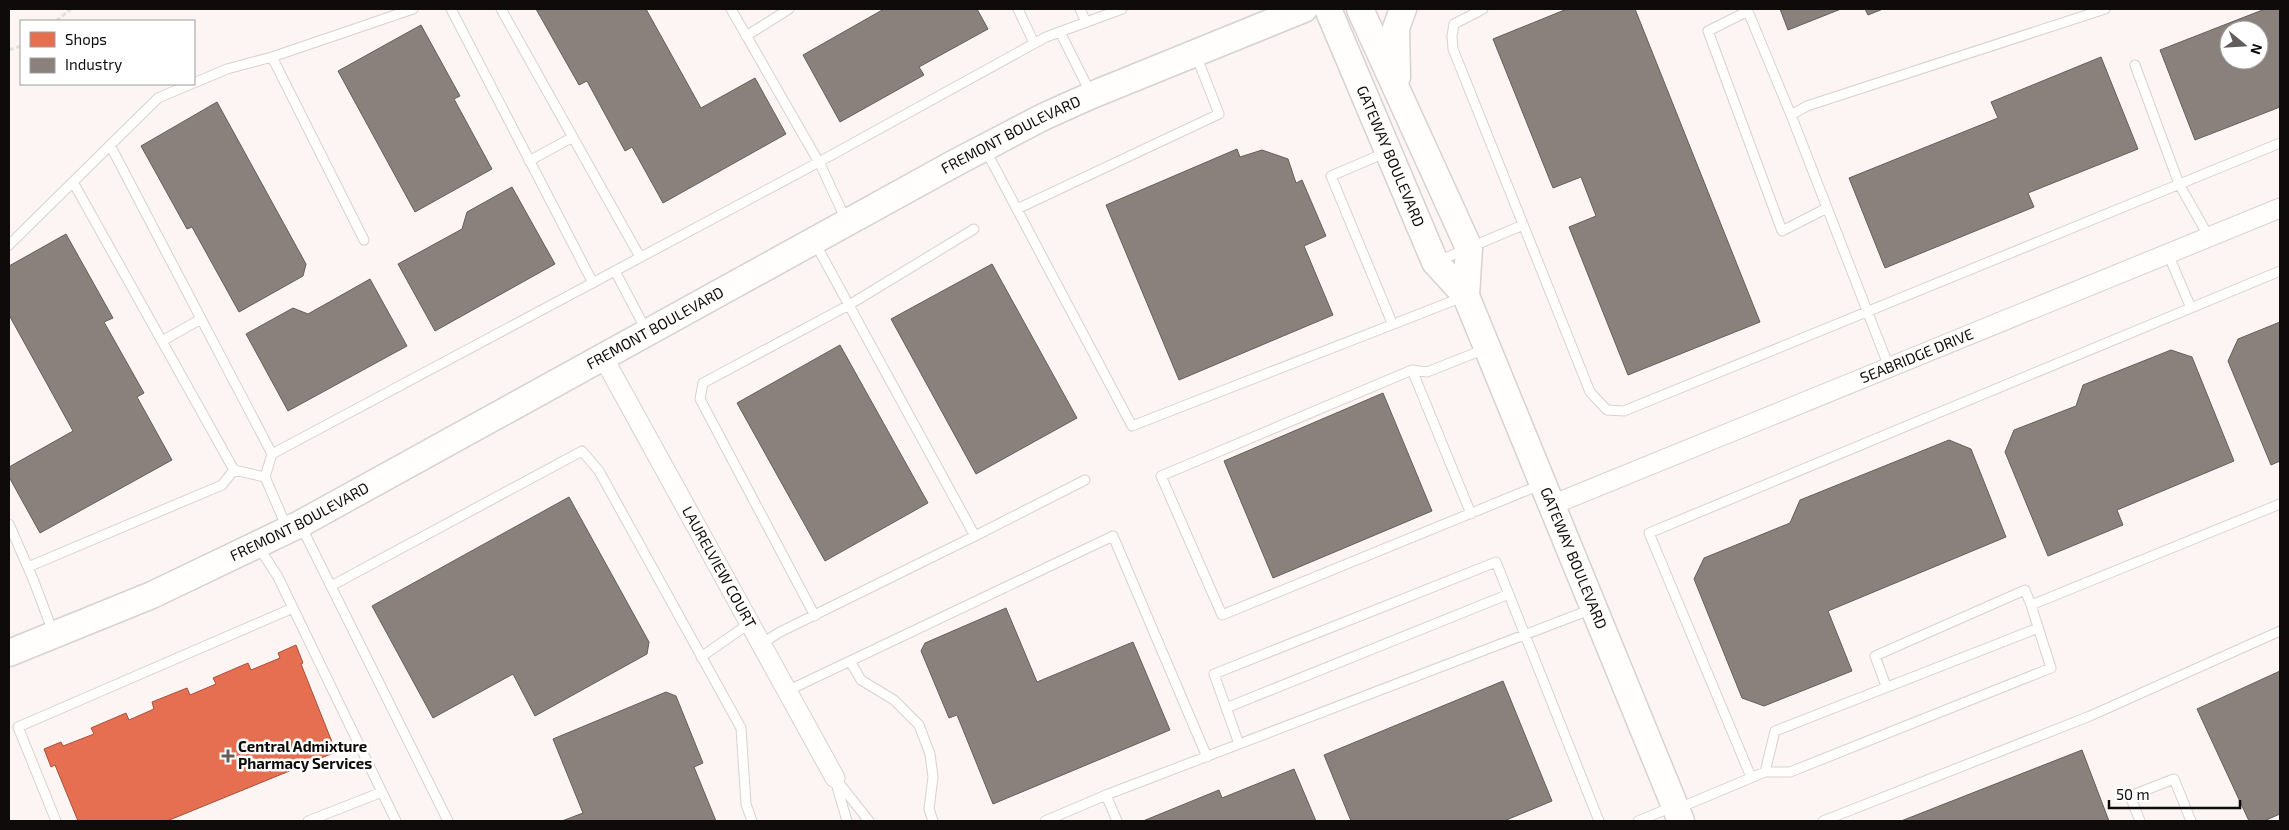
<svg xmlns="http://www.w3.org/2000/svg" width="2289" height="830" viewBox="0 0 2289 830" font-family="'Exo 2',sans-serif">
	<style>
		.shops { fill: #e76f51; stroke: #a6513c }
		.industry { fill: #8a817c; stroke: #655e5a; fill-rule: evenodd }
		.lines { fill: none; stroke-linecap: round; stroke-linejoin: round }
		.lane-casing { stroke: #d7d2d1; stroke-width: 11 }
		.street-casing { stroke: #d7d2d1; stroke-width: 21 }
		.secondary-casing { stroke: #d7d2d1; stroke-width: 29 }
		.path { stroke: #e2e0df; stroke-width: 3; stroke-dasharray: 5 2.5; stroke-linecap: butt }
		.lane { stroke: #fffefd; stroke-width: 9 }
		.street { stroke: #fffefd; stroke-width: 19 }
		.secondary { stroke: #fffefd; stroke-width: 26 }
		.poi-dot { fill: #625d5c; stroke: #fff; stroke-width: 2 }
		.labels { text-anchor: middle; stroke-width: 5; stroke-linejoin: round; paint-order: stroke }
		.street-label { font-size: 15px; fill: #0f0b0a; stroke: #fff }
		.poi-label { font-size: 15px; font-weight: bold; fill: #0f0b0a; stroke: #fff; text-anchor: start }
	</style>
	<rect width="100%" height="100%" fill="#fcf5f4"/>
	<path class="shops" d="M296 645 303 663 301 664 336 752 167 821H78L55 765 51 767 44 749 61 742 63 746 94 734 91 728 126 713 129 720 154 709 152 702 187 688 190 695 216 684 213 678 248 663 251 670 280 658 278 653Z"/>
	<path class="industry" d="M536 9H646L701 108 755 78 786 134 663 203 632 147 625 151 587 81 579 85Z
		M884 9H977L988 29 919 67 924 75 840 122 803 55Z
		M1567 9H1635L1760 322 1628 375 1569 227 1596 216 1581 177 1553 188 1493 39Z
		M1780 9H1841L1788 30Z
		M1865 9H1883L1868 15Z
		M2265 9H2280V107L2195 140 2160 50ZM2229 30H2259V60H2229Z
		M421 25 460 96 454 99 492 169 415 212 338 71Z
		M2101 57 2138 149 2028 193 2034 207 1885 268 1849 178 1998 118 1991 102Z
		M217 102 306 264 303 276 239 312 192 227 187 229 141 146Z
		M1237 149 1240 157 1262 150 1288 159 1296 183 1302 180 1326 236 1304 246 1333 315 1179 380 1106 205Z
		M512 187 555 264 435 331 398 264 462 229 467 212Z
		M66 234 113 318 104 322 144 393 137 397 172 460 40 533 9 477V467L73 431 9 315V266Z
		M992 264 1077 418 976 474 891 319Z
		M370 279 407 346 288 411 246 334 293 308 308 314Z
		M2280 322V461L2271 465 2228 361 2238 339Z
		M840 345 928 503 825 561 737 403Z
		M2171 350 2192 357 2234 461 2117 510 2123 525 2048 556 2005 452 2014 430 2076 406 2083 385Z
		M1383 393 1432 511 1273 578 1224 461Z
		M1949 440 1971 449 2006 537 1828 611 1852 671 1764 706 1742 698 1694 579 1704 558 1790 523 1800 500Z
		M569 497 649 642 647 654 535 716 513 674 433 718 372 606Z
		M1006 608 1037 682 1133 642 1170 730 993 804 957 715 949 718 921 651 925 643Z
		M2280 671V814L2264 821H2249L2197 709Z
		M1503 681 1552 801 1504 821H1351L1324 755Z
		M666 692 676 696 703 763 694 767 716 821H562L583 813 553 739Z
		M2082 750 2109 821H1901Z
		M1294 769 1316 821H1143L1219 790 1222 798Z"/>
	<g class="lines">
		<defs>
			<path id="lane" d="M451 9 593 283
				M501 9 640 257
				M731 9 821 166 846 220
				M1018 9 1034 43
				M1080 9 1086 22
				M1483 9 1454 24 1452 36 1453 49 1590 392 1607 410 1624 411 2280 143
				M1747 9 1791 115 1807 106 2105 9
				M1748 11 1708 31 1782 231 1827 208
				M1060 32 1091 94
				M746 36 789 9
				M272 57 364 240
				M2135 65 2179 184 2209 237
				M194 83 227 69 272 57 413 9
				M1791 115 1889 367
				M110 145 272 454 265 477 287 528
				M985 149 1132 426 1463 297
				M1387 152 1331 176 1392 323
				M529 161 573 137
				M73 182 234 470 265 477
				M1017 209 1219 114 1196 55
				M9 245 158 98 191 84
				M2168 254 2191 308
				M1438 261 1523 225
				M615 271 646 330
				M162 341 201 319
				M1485 349 1427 372 1412 370 1161 476 1222 615 1540 485
				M1412 370 1471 514
				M272 454 819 162 1046 37 1122 9
				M9 524 33 579 53 632
				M301 526 448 821
				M975 536 1085 480
				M258 546 278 577 396 821
				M28 567 222 485 234 470
				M331 586 582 451 599 471 741 728 746 804 752 821
				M815 616 700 399 703 383 849 305 974 229
				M761 644 780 632 975 536 815 243
				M701 657 750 623
				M850 661 861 680 894 700 919 725 930 754 933 777 929 809 933 821
				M1886 686 1875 656 2025 590 2031 605
				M787 691 1113 536 1207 757
				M1226 708 1509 594
				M1239 744 1214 674 1496 562 1599 821
				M1765 772 1775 731 2038 628
				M1751 777 1649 533 2280 271
				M835 778 869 821
				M836 783 847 821
				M1106 795 1117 821
				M1679 808 1765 772H1790L2051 668 2031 605 2280 504
				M56 821 18 727 293 608
				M308 821 382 792
				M1045 821 1106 795 1592 609
				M1638 821 1672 807
				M1823 821 2090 716 2280 631
				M2140 821 2130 796 2174 779 2191 821"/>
			<g id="street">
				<path id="s1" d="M603 357 835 778"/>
				<path id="s2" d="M1552 505 2280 208"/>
			</g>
			<g id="secondary">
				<path id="s3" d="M1328 9 1435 262 1466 296 1681 821"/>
				<path d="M1360 9 1469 248 1466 296"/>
				<path d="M1397 77 1396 28 1403 9"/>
				<path id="s4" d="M9 653 152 595 300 524 955 163 1043 117 1092 95 1304 9"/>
			</g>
		</defs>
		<use href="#lane" class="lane-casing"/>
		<use href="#street" class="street-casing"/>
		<use href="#secondary" class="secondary-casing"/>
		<path class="path" d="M56 21 71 9
			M9 50 21 46"/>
		<use href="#lane" class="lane"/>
		<use href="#street" class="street"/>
		<use href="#secondary" class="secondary"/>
	</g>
	<path class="poi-dot" d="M225.5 748.5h5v5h5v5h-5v5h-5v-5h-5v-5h5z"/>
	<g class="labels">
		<g class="street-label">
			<text dy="5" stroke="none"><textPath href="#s4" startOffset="1129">FREMONT BOULEVARD</textPath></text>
			<text dy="5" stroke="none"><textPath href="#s3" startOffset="160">GATEWAY BOULEVARD</textPath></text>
			<text dy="5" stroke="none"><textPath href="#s4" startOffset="724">FREMONT BOULEVARD</textPath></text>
			<text dy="5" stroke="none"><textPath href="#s2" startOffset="394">SEABRIDGE DRIVE</textPath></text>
			<text dy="5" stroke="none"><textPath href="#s4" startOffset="319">FREMONT BOULEVARD</textPath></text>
			<text dy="5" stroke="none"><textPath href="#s3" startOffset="604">GATEWAY BOULEVARD</textPath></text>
			<text dy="5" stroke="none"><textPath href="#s1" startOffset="240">LAURELVIEW COURT</textPath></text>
		</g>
		<g class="poi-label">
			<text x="238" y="752">Central Admixture<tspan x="238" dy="17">Pharmacy Services</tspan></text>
		</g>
	</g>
	<rect width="2289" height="830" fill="none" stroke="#0f0b0a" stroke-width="20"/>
	<rect x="20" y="20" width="175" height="65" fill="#ffffff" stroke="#9f9d9d"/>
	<rect x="30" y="32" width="25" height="15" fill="#e76f51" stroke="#9f9d9d"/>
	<text x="65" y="45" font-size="15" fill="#0f0b0a">Shops</text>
	<rect x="30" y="58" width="25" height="15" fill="#8a817c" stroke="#9f9d9d"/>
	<text x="65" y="70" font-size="15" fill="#0f0b0a">Industry</text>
	<g transform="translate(2244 45) rotate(108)"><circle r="24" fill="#ffffff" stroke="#9f9d9d"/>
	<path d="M0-4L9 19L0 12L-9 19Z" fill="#625d5c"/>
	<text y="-8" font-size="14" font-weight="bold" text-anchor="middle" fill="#0f0b0a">N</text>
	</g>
	<path d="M2109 800v8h131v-8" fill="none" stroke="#0f0b0a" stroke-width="2.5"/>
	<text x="2116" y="800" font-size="15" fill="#0f0b0a" stroke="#ffffff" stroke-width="4" paint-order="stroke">50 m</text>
</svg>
